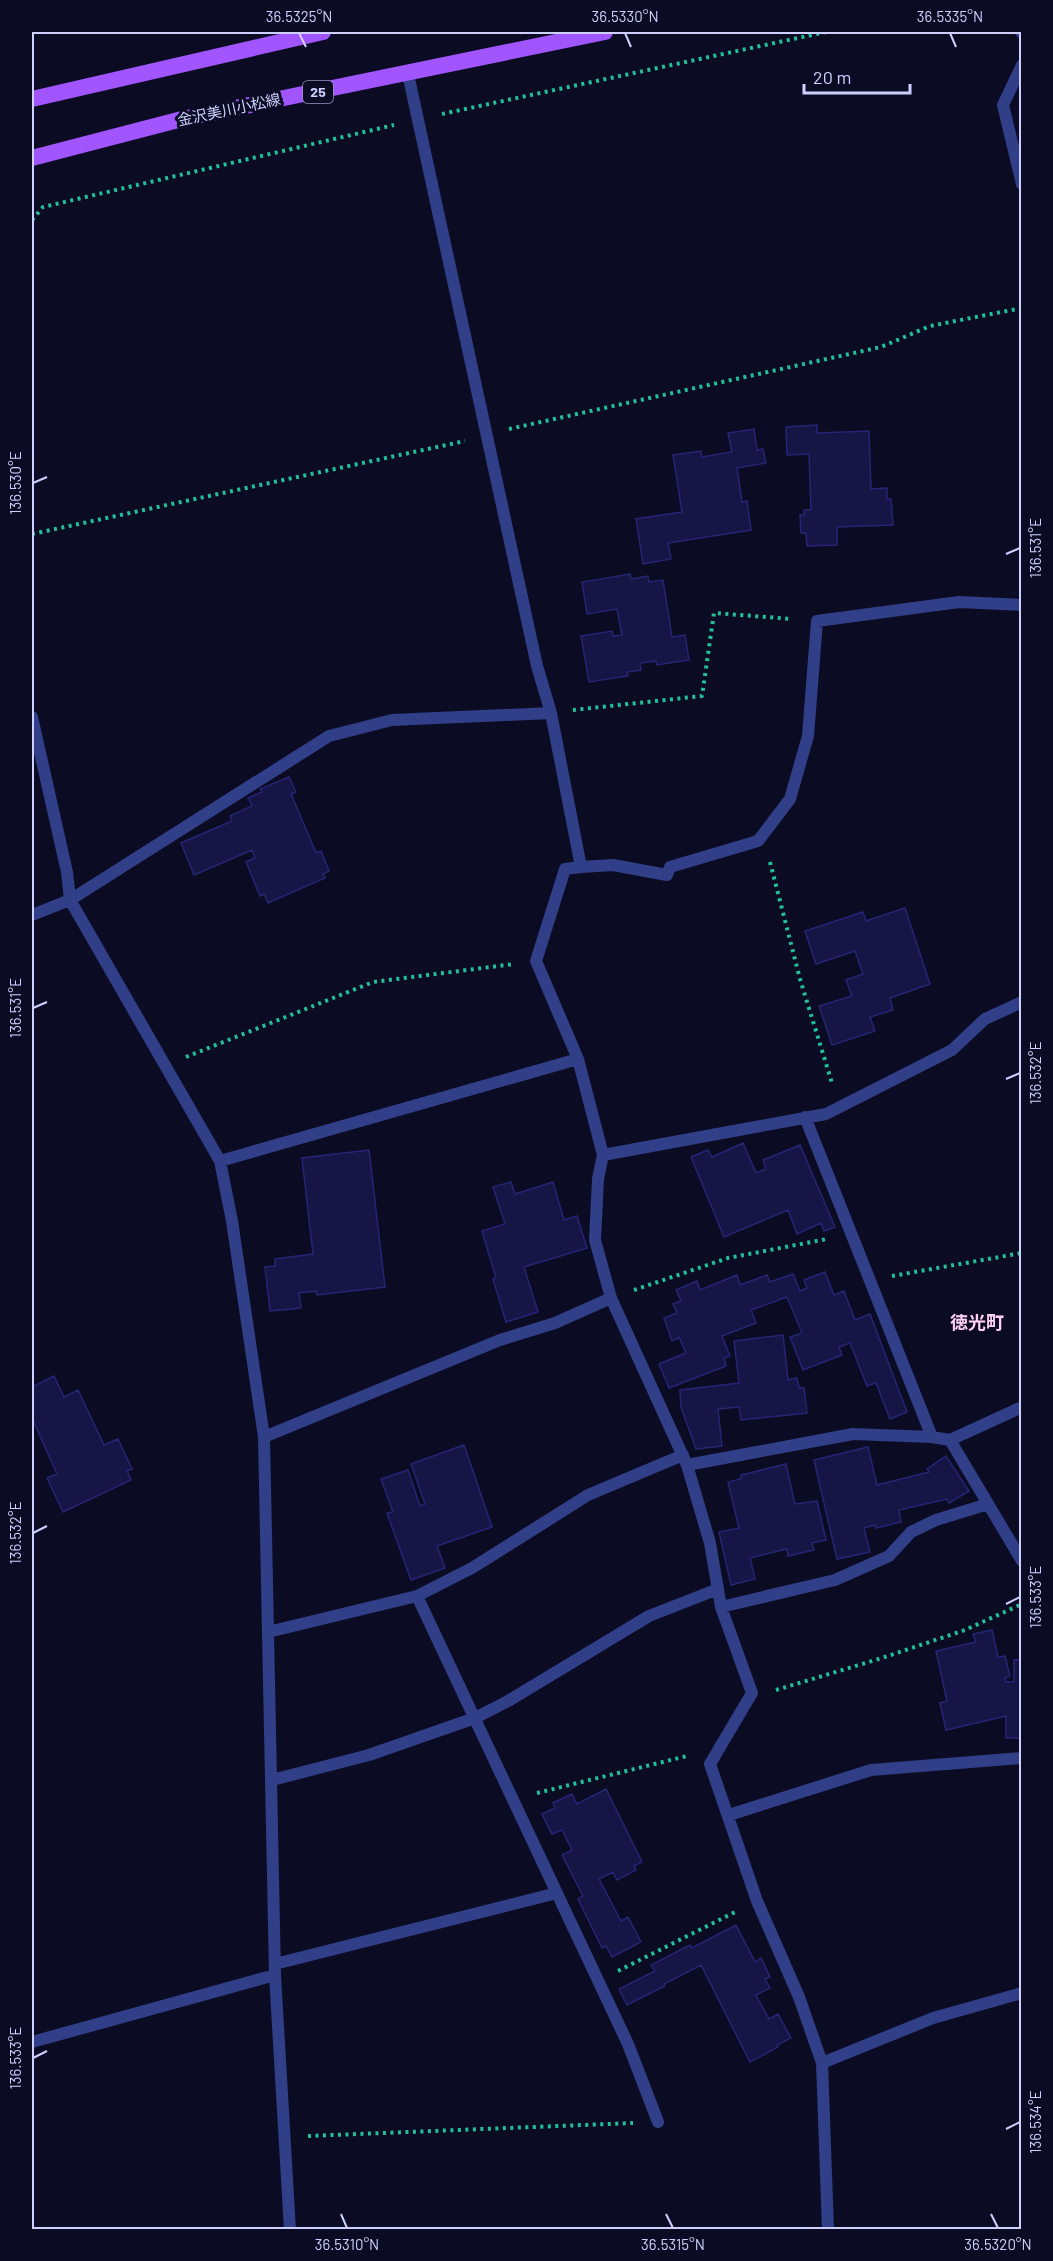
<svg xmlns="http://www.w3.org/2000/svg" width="1053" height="2261" viewBox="0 0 1053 2261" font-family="Barlow,'Noto Sans JP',sans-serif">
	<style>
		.building { fill: #161546; stroke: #262575; stroke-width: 1.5 }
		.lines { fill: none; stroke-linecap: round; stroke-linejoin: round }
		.path { stroke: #21c099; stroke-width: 4; stroke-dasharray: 3 4.5; stroke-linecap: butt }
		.minor { stroke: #313e88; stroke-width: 12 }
		.tertiary { stroke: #313e88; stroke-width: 12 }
		.primary { stroke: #a055ff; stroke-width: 16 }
		.ticks { fill: none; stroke: #ced1ff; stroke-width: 2 }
		.labels { text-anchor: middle; stroke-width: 6; stroke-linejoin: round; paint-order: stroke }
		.shield { fill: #0b0c23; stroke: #9496bd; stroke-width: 1.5 }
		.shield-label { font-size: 14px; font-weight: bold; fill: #ced1ff }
		.street-label { font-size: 15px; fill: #ced1ff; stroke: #0b0c23 }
		.quarter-label { font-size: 18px; font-weight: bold; fill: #ffd0f6; stroke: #0b0c23 }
		.neatline { fill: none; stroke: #ced1ff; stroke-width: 2 }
		.ticks-label { font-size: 15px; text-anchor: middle; fill: #ced1ff }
	</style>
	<rect width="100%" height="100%" fill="#0b0c23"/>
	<path class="building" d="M817 425V433L869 431 871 489 887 488V499H891L893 525 837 527V545L807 546 806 533H801L800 515H804V510H811L809 454 787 455 786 427Z
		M754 429 757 450 763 449 766 463 737 468 742 502 747 501 751 530 668 543 671 559 643 564 636 519 682 512 673 455 701 451 702 457 732 452 728 433Z
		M630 574 631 579 648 576 649 582 663 580 672 637 685 635 689 660 657 665 656 661 640 663 641 670 627 672 628 676 589 682 581 636 612 631 613 636 622 635 617 609 587 614 582 582Z
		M289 777 296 792 291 794 316 853 321 851 329 871 323 874 325 878 268 903 264 894 260 896 246 862 255 858 252 850 194 875 181 843 232 821 230 816 252 806 248 798 262 792 260 789Z
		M905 908 930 984 890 998 893 1010 870 1017 875 1031 832 1045 819 1006 852 996 846 980 863 974 855 951 816 964 805 931 863 912 866 921Z
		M743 1143 756 1173 766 1169 763 1160 800 1145 835 1227 824 1231 821 1223 797 1234 788 1210 724 1237 691 1157 708 1150 712 1157Z
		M369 1150 385 1287 317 1295 316 1291 299 1293 301 1308 270 1311 265 1267 275 1266V1259L313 1254 302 1158Z
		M511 1182 515 1194 553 1182 564 1220 577 1216 587 1248 524 1267 538 1312 506 1322 493 1279 496 1278 482 1231 505 1224 493 1187Z
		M825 1272 834 1295 844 1291 855 1320 870 1314 907 1412 890 1419 876 1383 867 1386 850 1343 839 1347 842 1355 803 1370 790 1337 802 1333 787 1297 751 1310 756 1323 722 1336 730 1356 724 1358 726 1366 669 1388 659 1364 686 1353 679 1337 672 1341 664 1318 677 1313 673 1304 681 1301 676 1290 697 1281 700 1290 737 1275 740 1285 767 1275 770 1282 793 1274 800 1291 807 1288 804 1280Z
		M783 1335 788 1380 797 1378 799 1388H804L807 1413 741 1420 739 1407 718 1409 722 1446 696 1449 681 1407 680 1390 739 1383 734 1341Z
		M54 1376 64 1397 78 1390 104 1445 118 1439 132 1469 127 1471 131 1480 63 1512 47 1478 57 1474 32 1418V1387Z
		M464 1445 492 1527 437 1546 445 1568 411 1580 387 1513 393 1512 381 1479 408 1470 420 1506 425 1504 411 1464Z
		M868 1447 877 1485 929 1472 927 1469 946 1456 969 1491 949 1503 947 1499 899 1510 901 1522 876 1528 875 1525 864 1528 870 1552 837 1559 814 1460Z
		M786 1464 795 1504 817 1501 826 1540 812 1543 814 1550 788 1556 787 1549 750 1558 755 1579 731 1585 719 1532 739 1528 728 1482 741 1479V1475Z
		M992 1630 998 1657 1005 1656 1010 1676 1005 1678 1006 1682H1014V1660H1022V1738H1006V1716L946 1730 940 1703 947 1701 936 1651 976 1642 973 1634Z
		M606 1789 642 1862 634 1866 636 1870 617 1880 613 1872 599 1879 621 1921 628 1917 641 1942 612 1957 606 1946 602 1948 578 1899 583 1896 562 1855 572 1850 562 1830 552 1834 542 1814 555 1808 553 1803 572 1794 577 1804Z
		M736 1925 755 1962 761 1958 770 1977 765 1979 770 1988 756 1995 769 2019 778 2014 791 2038 777 2045 778 2047 750 2062 701 1965 664 1984 665 1986 627 2005 619 1989 655 1971 651 1965 690 1945 692 1948Z"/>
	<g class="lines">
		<path class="path" d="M442 114 826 32
			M32 220 43 207 394 125
			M509 429 881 347 930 326 1022 308
			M32 534 465 441
			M573 710 702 696 714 613 792 619
			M770 862 800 979 832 1083
			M186 1057 373 982 514 964
			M892 1276 1022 1253
			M634 1290 728 1258 827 1239
			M776 1690 882 1658 965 1630 1022 1604
			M537 1793 687 1756
			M618 1971 735 1912
			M308 2136 633 2123"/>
		<path class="minor" d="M1022 65 1003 105 1022 184
			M408 74 537 666 551 713 581 867 565 869 536 961 578 1059 603 1155 598 1179 595 1240 611 1298 687 1465 710 1543 721 1607 752 1693 710 1764 757 1901 799 1997 822 2063 828 2230
			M581 867 613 865 667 875 670 867 758 841 790 799 808 736 817 621 959 602 1022 605
			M70 900 220 1161 232 1221 264 1437 275 1975 290 2230
			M32 915 70 900 329 736 392 720 551 713
			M805 1117 932 1437
			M603 1155 826 1114 952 1050 985 1019 1022 1002
			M220 1161 578 1059
			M1022 1407 950 1440 1022 1561
			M264 1437 500 1340 555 1323 611 1298
			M687 1465 853 1434 932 1437 950 1440
			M417 1596 628 2044 658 2122
			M721 1607 835 1580 889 1556 911 1532 936 1520 988 1504
			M268 1632 417 1596 472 1568 588 1495 683 1455
			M272 1780 369 1755 475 1718 508 1701 649 1616 718 1589
			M729 1815 871 1770 1022 1758
			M275 1964 557 1893
			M32 2042 275 1975
			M822 2063 933 2018 1022 1993"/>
		<path class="tertiary" d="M1021 32 1022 33
			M32 717 67 872 70 900"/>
		<path class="primary" d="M32 99 323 32
			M32 158 182 119 605 32"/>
	</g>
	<path class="ticks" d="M299 33 306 47M625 33 631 47M950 33 956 47M33 483 47 477M1006 554 1020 548M33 1008 47 1002M1006 1079 1020 1073M33 1533 47 1526M1006 1604 1020 1597M33 2058 47 2051M1006 2129 1020 2122M341 2214 347 2228M666 2214 673 2228M991 2214 998 2228"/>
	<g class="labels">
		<rect class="shield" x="303" y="81" width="30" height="22" rx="4.5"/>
		<g class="shield-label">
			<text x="318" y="97">25</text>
		</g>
		<g class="street-label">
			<text transform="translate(229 110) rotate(-12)" y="5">金沢美川小松線</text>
		</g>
		<g class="quarter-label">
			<text x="977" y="1329">徳光町</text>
		</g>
	</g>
	<rect width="1053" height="2261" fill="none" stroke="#0b0c23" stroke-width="66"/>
	<path d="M804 84v9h106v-9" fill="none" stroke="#ced1ff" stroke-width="3"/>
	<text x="813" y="84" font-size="18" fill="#ced1ff" stroke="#0b0c23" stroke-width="4.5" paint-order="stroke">20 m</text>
	<rect x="33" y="33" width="987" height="2195" class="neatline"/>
	<g class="ticks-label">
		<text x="299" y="22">36.5325°N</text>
		<text x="625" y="22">36.5330°N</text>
		<text x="950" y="22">36.5335°N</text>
		<text transform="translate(16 483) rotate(-90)" y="5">136.530°E</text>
		<text transform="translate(1036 548) rotate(-90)" y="5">136.531°E</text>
		<text transform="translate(16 1008) rotate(-90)" y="5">136.531°E</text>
		<text transform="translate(1036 1073) rotate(-90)" y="5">136.532°E</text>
		<text transform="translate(16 1533) rotate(-90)" y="5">136.532°E</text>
		<text transform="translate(1036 1597) rotate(-90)" y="5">136.533°E</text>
		<text transform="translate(16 2058) rotate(-90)" y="5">136.533°E</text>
		<text transform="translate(1036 2122) rotate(-90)" y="5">136.534°E</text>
		<text x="347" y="2250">36.5310°N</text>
		<text x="673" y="2250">36.5315°N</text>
		<text x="998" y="2250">36.5320°N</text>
	</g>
</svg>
